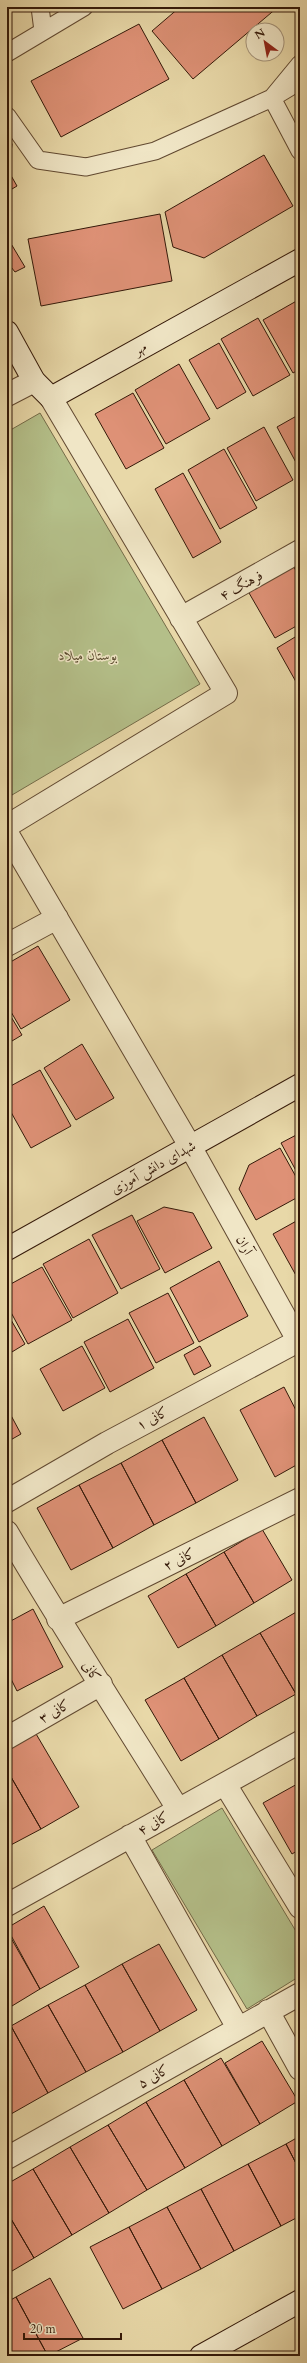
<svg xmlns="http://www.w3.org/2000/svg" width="307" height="2363" viewBox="0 0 307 2363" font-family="Cardo,Amiri,serif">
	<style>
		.green { fill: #b4bf89; stroke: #746c49 }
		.building { fill: #de9176; stroke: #341909 }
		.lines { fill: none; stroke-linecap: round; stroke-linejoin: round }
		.lane-casing { stroke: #614931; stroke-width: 19 }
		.street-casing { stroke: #614931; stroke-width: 24 }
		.secondary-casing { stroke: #341909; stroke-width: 24 }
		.lane { stroke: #f0e6c6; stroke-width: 17 }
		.street { stroke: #f0e6c6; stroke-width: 22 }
		.secondary { stroke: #f0e6c6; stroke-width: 22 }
		.labels { text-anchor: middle; stroke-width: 3; stroke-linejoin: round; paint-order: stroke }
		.street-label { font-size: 14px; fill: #341909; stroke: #f0e6c6 }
		.park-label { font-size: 14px; font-style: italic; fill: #5a4b2f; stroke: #f0e6c6 }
	</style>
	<rect width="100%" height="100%" fill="#e8d8a8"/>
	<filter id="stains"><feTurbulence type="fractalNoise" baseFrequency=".005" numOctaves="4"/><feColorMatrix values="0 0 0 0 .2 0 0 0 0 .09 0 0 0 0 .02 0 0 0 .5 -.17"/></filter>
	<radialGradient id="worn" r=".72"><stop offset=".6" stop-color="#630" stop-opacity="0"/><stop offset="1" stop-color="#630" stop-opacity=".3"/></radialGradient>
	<path class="green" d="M40 413 200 684 12 795 7 786V432Z
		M222 1808 300 1938V1976L247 2009 152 1850Z"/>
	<path class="building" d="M180 7H278L193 79 152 31Z
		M139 24 169 79 61 137 31 81Z
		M7 136 12 144 9 172 17 186 7 192Z
		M264 155 293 206 204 258 173 247 165 212Z
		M160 214 172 281 41 306 28 239Z
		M7 237 25 267 15 272 7 262Z
		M300 299V369L293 373 263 320Z
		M258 318 290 375 253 396 221 339Z
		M219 343 246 392 217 409 189 360Z
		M179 364 210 419 166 444 135 390Z
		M133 393 164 448 126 469 95 414Z
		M300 414V470L277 427Z
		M264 427 293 480 256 501 227 448Z
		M224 449 257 508 220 529 188 470Z
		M183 473 221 542 193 558 155 489Z
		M290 560 300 578V624L275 638 245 586Z
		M300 634V689L277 648Z
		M38 946 70 1000 21 1029 7 1005V964Z
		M7 1010 22 1035 7 1044Z
		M82 1044 114 1098 76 1120 44 1068Z
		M40 1070 71 1126 31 1148 7 1105V1088Z
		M300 1133V1178L281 1143Z
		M280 1148 300 1184V1196L256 1220 239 1189 249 1165Z
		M164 1207 193 1213 212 1248 165 1273 137 1221Z
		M132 1215 160 1269 121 1289 92 1235Z
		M300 1219V1278L298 1279 273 1234Z
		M89 1239 118 1293 73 1318 43 1264Z
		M219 1261 248 1316 199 1342 170 1288Z
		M42 1267 72 1320 28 1344 7 1305V1286Z
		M168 1293 194 1343 156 1363 129 1313Z
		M7 1313 25 1344 7 1355Z
		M128 1319 154 1368 110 1392 84 1342Z
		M82 1346 105 1388 63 1411 40 1369Z
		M200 1346 211 1366 194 1375 184 1355Z
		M284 1387 300 1418V1463L275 1477 240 1410Z
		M7 1408 21 1434 7 1442Z
		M204 1417 238 1480 196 1503 162 1440Z
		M162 1440 196 1503 154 1525 121 1463Z
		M121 1463 154 1525 113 1548 79 1485Z
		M79 1485 113 1548 71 1570 37 1508Z
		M262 1529 292 1580 254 1603 224 1552Z
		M224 1552 254 1603 216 1626 186 1574Z
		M186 1574 216 1626 178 1648 148 1596Z
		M33 1609 63 1667 17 1691 7 1671V1623Z
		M298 1611 300 1614V1692L296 1694 260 1633Z
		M260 1633 296 1694 257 1716 222 1655Z
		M222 1655 257 1716 219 1739 184 1678Z
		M184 1678 219 1739 181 1761 145 1700Z
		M32 1727 79 1807 41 1829 7 1770V1742Z
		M7 1770 41 1829 7 1847Z
		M299 1783 300 1849 292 1854 263 1803Z
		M44 1906 79 1967 40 1989 7 1928Z
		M7 1931 40 1989 7 2009Z
		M159 1944 197 2010 160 2031 122 1964Z
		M122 1964 160 2031 123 2052 85 1985Z
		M85 1985 123 2052 86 2072 48 2005Z
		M48 2005 86 2072 48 2093 11 2026Z
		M11 2026 48 2093 11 2114 7 2106V2028Z
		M262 2041 298 2101 260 2124 225 2063Z
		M221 2058 260 2124 222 2146 184 2080Z
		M184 2080 222 2146 185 2168 146 2102Z
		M146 2102 185 2168 147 2190 108 2125Z
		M108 2125 147 2190 109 2213 70 2147Z
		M300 2136V2171L286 2144Z
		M286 2144 300 2171V2216L281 2226 248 2164Z
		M70 2147 109 2213 72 2235 33 2169Z
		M248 2164 281 2226 234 2251 201 2189Z
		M33 2169 72 2235 34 2258 7 2212V2184Z
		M201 2189 234 2251 201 2269 167 2207Z
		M167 2207 201 2269 162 2289 129 2227Z
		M7 2212 34 2258 7 2274Z
		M129 2227 162 2289 123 2309 90 2247Z
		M50 2278 83 2338 48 2356 16 2297Z
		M16 2297 48 2356H7V2302Z"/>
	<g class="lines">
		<defs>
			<path id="lane" d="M40 7 43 31
				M7 53 84 7
				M300 64 272 98 300 151
				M7 116 38 160 86 167 155 151 272 98 300 81"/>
			<path id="street" d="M7 395 34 381
				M181 618 300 551
				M7 826 226 693 51 398
				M7 833 190 1146 300 1344
				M7 945 57 918
				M7 1501 107 1443 300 1340
				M7 1532C62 1626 121 1717 178 1809
				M58 1619 300 1499
				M7 1738 101 1684
				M225 1784 300 1907
				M130 1836 238 2028
				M7 1905 300 1742
				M268 2011 300 2069
				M7 2158 300 1994"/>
			<path id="secondary" d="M7 332 34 381 51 398 300 260
				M7 1249 300 1085
				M201 2356 300 2301"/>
		</defs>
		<use href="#lane" class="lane-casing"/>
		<use href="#street" class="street-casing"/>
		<use href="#secondary" class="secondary-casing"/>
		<use href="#lane" class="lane"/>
		<use href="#street" class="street"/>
		<use href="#secondary" class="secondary"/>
	</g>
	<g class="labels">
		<g class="street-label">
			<text transform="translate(140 348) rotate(-29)" y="5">مهر</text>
			<text transform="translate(241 585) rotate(-29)" y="5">فرهنگ ۴</text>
			<text transform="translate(153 1167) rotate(-29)" y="5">شهدای دانش آموزی</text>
			<text transform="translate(245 1245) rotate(61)" y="5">آران</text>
			<text transform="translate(152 1418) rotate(-28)" y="5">کانی ۱</text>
			<text transform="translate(179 1559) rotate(-26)" y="5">کانی ۲</text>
			<text transform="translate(92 1671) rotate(57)" y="5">کانی</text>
			<text transform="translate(54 1711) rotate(-30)" y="5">کانی ۳</text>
			<text transform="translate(153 1823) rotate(-29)" y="5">کانی ۴</text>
			<text transform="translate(153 2076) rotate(-30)" y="5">کانی ۵</text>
		</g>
		<g class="park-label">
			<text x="88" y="660">بوستان میلاد</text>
		</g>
	</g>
	<rect width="307" height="2363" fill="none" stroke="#e8d8a8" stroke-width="24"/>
	<rect x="8" y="8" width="291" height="2347" fill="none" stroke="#341909" stroke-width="2"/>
	<rect x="12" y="12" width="283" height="2339" fill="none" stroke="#341909"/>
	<g transform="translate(265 42) rotate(328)"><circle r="19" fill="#f0e6c6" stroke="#a5947a"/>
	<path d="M0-3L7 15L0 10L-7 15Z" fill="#8f2418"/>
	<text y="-6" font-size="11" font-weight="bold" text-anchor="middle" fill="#341909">N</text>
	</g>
	<path d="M24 2333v6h97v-6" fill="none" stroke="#341909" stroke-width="2"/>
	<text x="30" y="2333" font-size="12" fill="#341909" stroke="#f0e6c6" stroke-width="3" paint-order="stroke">20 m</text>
	<rect width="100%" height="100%" filter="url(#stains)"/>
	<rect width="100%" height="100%" fill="url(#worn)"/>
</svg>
